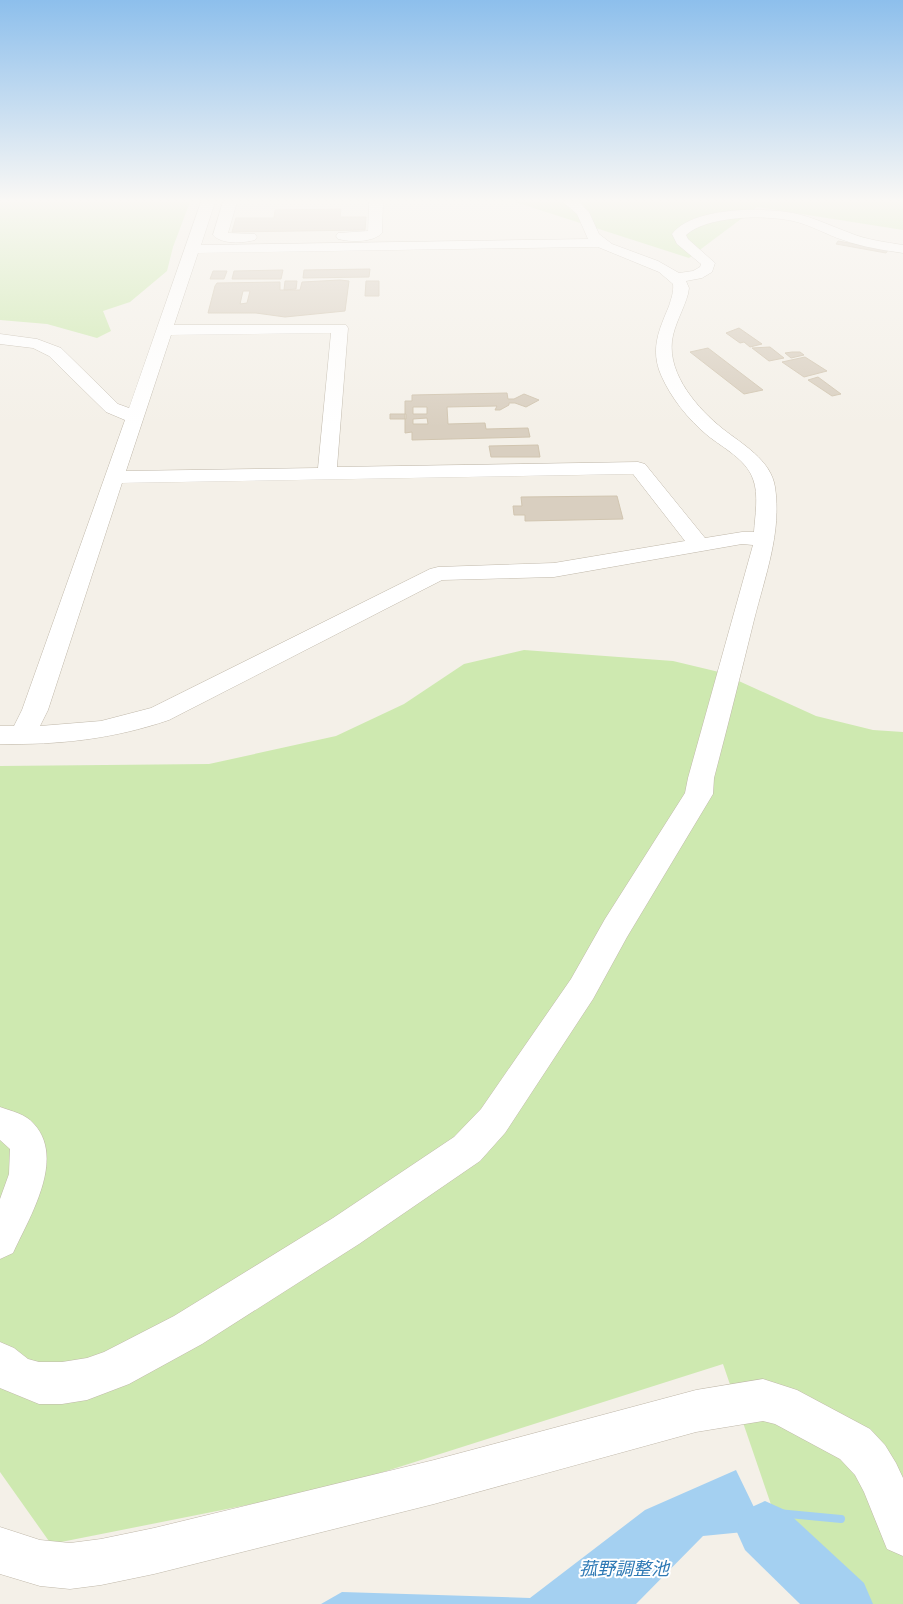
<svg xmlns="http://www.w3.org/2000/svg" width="903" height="1604" viewBox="0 0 903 1604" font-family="'Varela Round','Noto Sans JP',sans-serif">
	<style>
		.green { fill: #cee9b0 }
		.water { fill: #a4d0f1 }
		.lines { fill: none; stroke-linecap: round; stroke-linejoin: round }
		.stream { stroke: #a4d0f1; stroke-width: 8 }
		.river { fill: #a4d0f1; fill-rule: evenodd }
		.building { fill: #d9cfc0; stroke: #d1c5b0; fill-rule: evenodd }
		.minor-casing { stroke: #c0b8aa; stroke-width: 1 }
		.minor { fill: #fff; fill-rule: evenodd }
		.labels { text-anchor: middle; stroke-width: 4; stroke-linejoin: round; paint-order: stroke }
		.near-water-label { font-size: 18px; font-style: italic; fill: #2e79b5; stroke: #fff }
	</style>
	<rect width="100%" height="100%" fill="#f4f0e8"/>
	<path class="green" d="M0 202H190L173 247 167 271 130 302 103 311 111 331 97 338 47 324 0 320Z
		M515 202H903V230L757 207 689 258Z
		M524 650 673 661 719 672 816 716 873 730 903 732V1604H805L723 1364 333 1488 51 1544 0 1472V766L209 764 336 736 404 704 464 664Z"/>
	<path class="water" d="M736 1470 765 1530 703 1536 636 1604H321L342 1592 530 1598 645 1510Z"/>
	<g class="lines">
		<path class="stream" d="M756 1511 841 1519"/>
		<path class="river" d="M765 1501 785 1510 864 1583 873 1604H800L745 1550 736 1530 745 1510Z"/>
	</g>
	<path class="building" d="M341 209 340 217H366L365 230 232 232 236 218H274L275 210Z
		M838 241 888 250 886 253 836 244Z
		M370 269 369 277 303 278 304 270Z
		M283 270 281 279H232L234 271Z
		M213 271H227L224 279H210Z
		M340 280 349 281 345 311 285 317 256 313H208L215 286 217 283 280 282V290H300L302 282ZM243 291H250L247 303 240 304Z
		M285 281H297L296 289 284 290Z
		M366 281H379V296H365Z
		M739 328 762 344 750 347 744 342 740 343 726 333Z
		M770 347 784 358 769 361 752 348Z
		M708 348 763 390 744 394 690 352Z
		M792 352H800L804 355 791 358 785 353Z
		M805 357 827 371 804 377 782 362Z
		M818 377 841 394 832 396 808 380Z
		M507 393 508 399H514L524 394 539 400 526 407 515 403H509V405L500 410H495L497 406 447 407 448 424 485 423 486 429 528 428 530 437 412 440V432L405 433V401H412V395ZM413 407H427V414H413ZM427 418 428 424H413V419Z
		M390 414H406V419H390Z
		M538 445 540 457H491L489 446Z
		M617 496 623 519 525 521V515H514L513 506H522L521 497Z"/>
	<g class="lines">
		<defs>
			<path id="minor" d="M201 202H215L201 245 588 239 577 214 563 202H579L589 212 599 234 612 244 658 261 679 273 693 271 700 267 701 264 677 244 672 234C692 207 763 207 793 213 813 217 831 226 850 233 867 240 885 242 903 245V253C883 250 863 247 843 240 827 235 811 225 793 221 765 215 709 215 686 235L688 239 715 263 712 272 702 278 686 281 689 288 688 294C684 309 674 325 672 341 668 375 698 409 723 429 742 444 771 460 775 487 782 532 765 576 754 620 741 673 728 725 714 778L713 794 627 937 593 999 505 1133 480 1161 359 1244 202 1344 129 1384 87 1400 62 1404H39L0 1388V1342L14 1348 28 1359 39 1362H62L87 1358 104 1352 174 1316 333 1218 454 1137 481 1109 571 979 605 919 685 793 688 778 753 545 742 544 554 577 442 580 169 720C113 739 59 745 0 744V726H14L22 710 125 420 106 412 49 356 33 348 0 344V334L37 339 61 348 118 404 129 408ZM598 247 659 272 673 284C674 292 671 299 669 306 659 330 650 349 661 375 671 398 688 419 707 435 723 448 746 459 753 479 759 494 755 516 754 532H742L705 538 645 464 638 462 337 467 348 328 346 325H174L198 253ZM331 333 318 468 126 471 171 335ZM633 474 685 541 554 563 438 567 430 569 151 708 101 721 40 726 48 710 122 483Z
				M223 202H237L228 233 255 234 257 237 255 240C243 243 222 245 213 235Z
				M369 202H383L382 233C373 243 350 242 338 239L336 236 338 233 368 231Z
				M0 1107C11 1111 26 1114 34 1124 66 1159 29 1218 13 1253L0 1259V1199L9 1174 10 1149 0 1140Z
				M763 1379 797 1390 870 1429 885 1445 896 1463 903 1478V1556L887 1549 864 1492 855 1475 840 1459 775 1424 763 1421 696 1432 434 1504 154 1574 101 1585 70 1589 40 1586 0 1574V1527L40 1540 70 1543 101 1539 154 1528 434 1460 696 1390Z"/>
		</defs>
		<use href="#minor" class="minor-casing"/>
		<use href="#minor" class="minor"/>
	</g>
	<linearGradient id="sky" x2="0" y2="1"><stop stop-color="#8dbfec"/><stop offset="0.47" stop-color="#faf8f5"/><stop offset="1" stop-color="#faf8f5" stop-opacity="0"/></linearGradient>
	<rect width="903" height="427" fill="url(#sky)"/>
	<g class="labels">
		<g class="near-water-label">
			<text x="624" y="1575">菰野調整池</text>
		</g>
	</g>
</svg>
